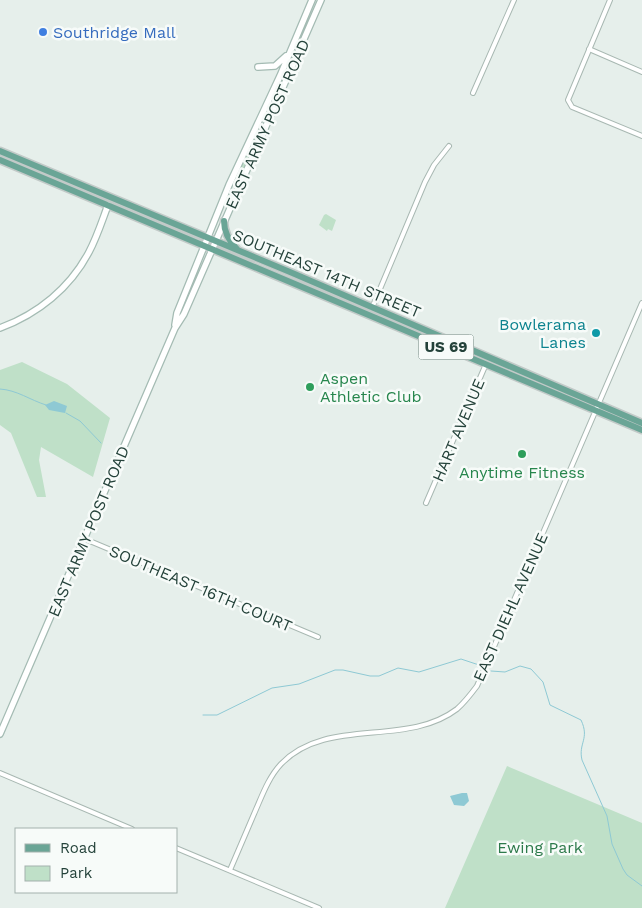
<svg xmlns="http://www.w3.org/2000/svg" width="642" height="908" viewBox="0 0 642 908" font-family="'Work Sans',sans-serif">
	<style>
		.green { fill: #bfe0c8 }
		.water { fill: #8ec9d4 }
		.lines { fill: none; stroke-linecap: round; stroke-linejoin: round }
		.stream { stroke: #8ec9d4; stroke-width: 1 }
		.street-casing { stroke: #a8b8b2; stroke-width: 6 }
		.secondary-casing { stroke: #a4bbb3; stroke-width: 8 }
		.primary-casing { stroke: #c2cac8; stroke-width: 9 }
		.street { stroke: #fff; stroke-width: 4 }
		.secondary { stroke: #fff; stroke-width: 5.5 }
		.primary { stroke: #6aa596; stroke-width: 6 }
		.shop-dot { fill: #3f7fe0; stroke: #f7fbf9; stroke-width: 2 }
		.culture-dot { fill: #0f9aa8; stroke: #f7fbf9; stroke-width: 2 }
		.leisure-dot { fill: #2e9e5b; stroke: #f7fbf9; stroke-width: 2 }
		.labels { text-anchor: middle; stroke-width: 5; stroke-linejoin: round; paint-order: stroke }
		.shield { fill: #f7fbf9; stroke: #637a73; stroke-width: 1 }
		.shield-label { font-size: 15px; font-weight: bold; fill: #24423a }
		.shop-label { font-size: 16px; fill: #366cbe; stroke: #f7fbf9; text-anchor: start }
		.street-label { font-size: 16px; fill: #24423a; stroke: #f7fbf9 }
		.culture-label { font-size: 16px; fill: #0d838f; stroke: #f7fbf9; text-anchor: end }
		.leisure-label { font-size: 16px; fill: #27864d; stroke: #f7fbf9; text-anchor: start }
		.park-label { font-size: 16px; fill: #2d7a4b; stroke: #f7fbf9 }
	</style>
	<rect width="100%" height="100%" fill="#e6efeb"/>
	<path class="green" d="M263 118 257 139 234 193 233 192 246 153Z
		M326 214 336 220 332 231 328 229 327 231 319 225 324 215Z
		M22 362 67 384 110 418 93 477 41 447 39 460 46 497H37L11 433 0 425V370Z
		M507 766 642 823V908H445Z"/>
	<path class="water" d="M54 401 67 406 65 413 49 410 45 405Z
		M462 793H467L469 801 464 806 454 805 450 796Z"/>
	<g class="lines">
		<path class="stream" d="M0 389C17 390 30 400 46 405
			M66 413 80 421 101 443
			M491 671 505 672 520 666 531 669 543 682 550 705 581 720C590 739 578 743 582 760L607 816 612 844 623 869 627 875 642 886
			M203 715H217L272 688 299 684 335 670H343L370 676H379L398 668 419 672 461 659 482 666"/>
		<defs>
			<path id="street" d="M610 0 568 100 572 107 642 136
				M589 49 642 72
				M473 93 514 0
				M372 308 425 182 434 165 449 146
				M426 503 486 364
				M85 539 318 637
				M0 773 132 829
				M176 848 319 908
				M230 870C238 851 246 833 254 814 262 796 268 778 281 764 327 716 406 748 457 709 465 702 471 694 477 686L642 303"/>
			<path id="secondary" d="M258 67 275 66 286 56
				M175 325 177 313 229 185 280 76 312 0
				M0 328C38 314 70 288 89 252 97 237 102 221 108 205
				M0 734 175 328 184 314 321 0"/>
			<path id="primary" d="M0 151 290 272 642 423
				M0 160 642 430
				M224 221C224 233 229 241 237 249"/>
		</defs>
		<use href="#street" class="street-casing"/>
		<use href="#secondary" class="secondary-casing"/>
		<use href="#primary" class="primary-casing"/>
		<use href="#street" class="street"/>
		<use href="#secondary" class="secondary"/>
		<use href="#primary" class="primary"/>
	</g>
	<circle class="shop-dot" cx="43" cy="32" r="5"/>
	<circle class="culture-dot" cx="596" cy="333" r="5"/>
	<g class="leisure-dot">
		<circle cx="310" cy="387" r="5"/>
		<circle cx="522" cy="454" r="5"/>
	</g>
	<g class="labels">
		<rect class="shield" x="418.5" y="334.5" width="55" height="25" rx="4"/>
		<g class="shield-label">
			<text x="446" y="352">US 69</text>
		</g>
		<g class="shop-label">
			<text x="53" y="38">Southridge Mall</text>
		</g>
		<g class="street-label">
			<text transform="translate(267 124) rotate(-66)" y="6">EAST ARMY POST ROAD</text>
			<text transform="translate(327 273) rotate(23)" y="6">SOUTHEAST 14TH STREET</text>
			<text transform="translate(458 430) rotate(-67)" y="6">HART AVENUE</text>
			<text transform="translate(88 531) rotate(-67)" y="6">EAST ARMY POST ROAD</text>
			<text transform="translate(201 588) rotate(23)" y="6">SOUTHEAST 16TH COURT</text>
			<text transform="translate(510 607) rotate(-66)" y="6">EAST DIEHL AVENUE</text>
		</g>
		<g class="culture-label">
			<text x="586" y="330">Bowlerama<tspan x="586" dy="18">Lanes</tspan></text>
		</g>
		<g class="leisure-label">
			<text x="320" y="384">Aspen<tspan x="320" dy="18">Athletic Club</tspan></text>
			<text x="522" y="478" text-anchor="middle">Anytime Fitness</text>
		</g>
		<g class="park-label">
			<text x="540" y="853">Ewing Park</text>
		</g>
	</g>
	<rect x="15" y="828" width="162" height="65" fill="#f7fbf9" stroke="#a3b1ad"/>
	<rect x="25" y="844" width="25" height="8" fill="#6aa596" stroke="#a3b1ad"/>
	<text x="60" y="853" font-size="15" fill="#24423a">Road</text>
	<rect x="25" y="866" width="25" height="15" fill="#bfe0c8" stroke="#a3b1ad"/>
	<text x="60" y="878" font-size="15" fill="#24423a">Park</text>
</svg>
